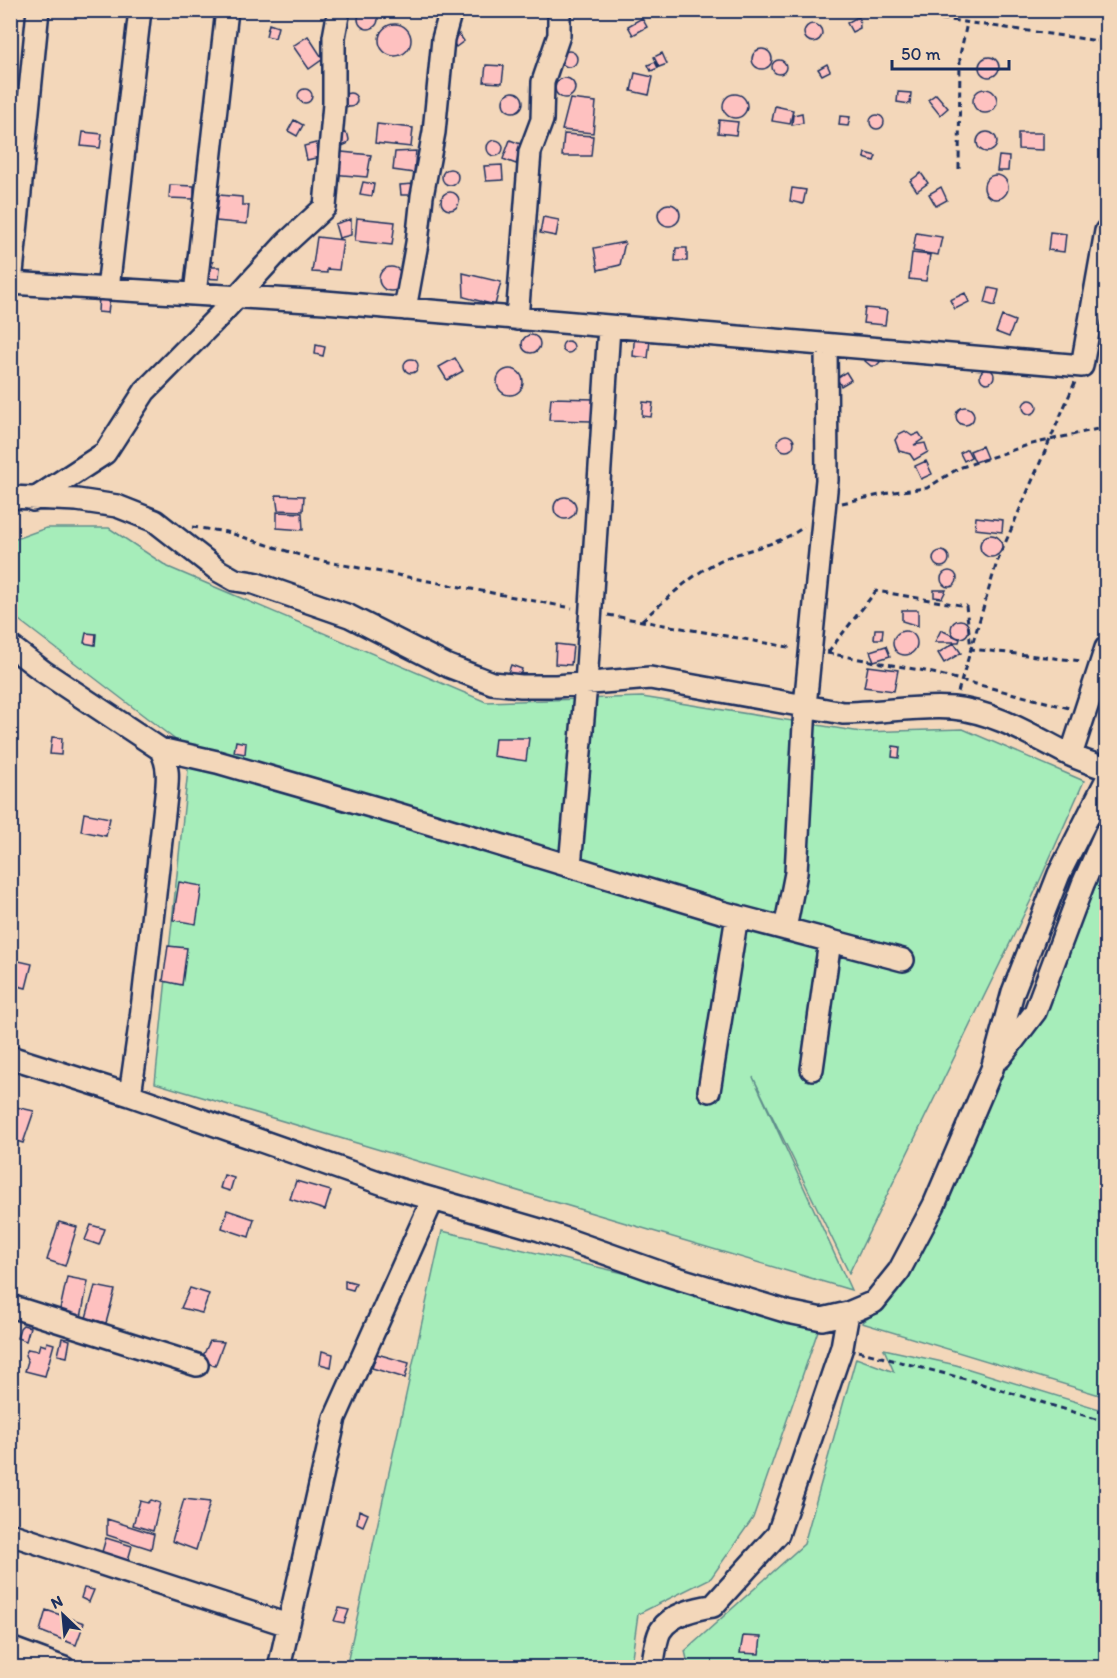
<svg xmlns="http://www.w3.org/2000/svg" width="1117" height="1678" viewBox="0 0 1117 1678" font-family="Itim,sans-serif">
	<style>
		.green { fill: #a6edba; stroke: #608e8c; stroke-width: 1.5 }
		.building { fill: #fec1c0; stroke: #1b2f5e; stroke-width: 1.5 }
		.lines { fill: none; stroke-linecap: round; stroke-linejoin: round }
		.minor-casing { stroke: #1b2f5e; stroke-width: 26 }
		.path { stroke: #1b2f5e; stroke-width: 3; stroke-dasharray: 6 4.5; stroke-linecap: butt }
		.minor { stroke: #f3d7ba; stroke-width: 21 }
	</style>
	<rect width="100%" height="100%" fill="#f3d7ba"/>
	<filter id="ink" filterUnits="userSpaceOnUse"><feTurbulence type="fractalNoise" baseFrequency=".0167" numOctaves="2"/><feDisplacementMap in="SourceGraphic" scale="12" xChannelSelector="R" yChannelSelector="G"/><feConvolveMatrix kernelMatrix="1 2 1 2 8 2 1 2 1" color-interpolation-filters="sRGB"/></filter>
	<g filter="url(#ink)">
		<path class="green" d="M46 528H109L168 567 486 702 642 697 861 732 963 729 1084 781 1032 898 849 1273 753 1077 851 1290 155 1083 190 751 11 614 10 541Z
			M1106 860V1397L862 1323 891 1300 1008 1063 1039 1023Z
			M442 1231 822 1319 753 1518 711 1578 638 1614 632 1657 603 1668H346Z
			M884 1349 956 1365 1106 1411V1667L689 1668 685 1651 804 1544 856 1358 894 1372Z"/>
		<path class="building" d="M358 19a10 10 0 1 1 20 0a10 10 0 1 1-20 0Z
			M496 10 493 15 487 17 482 16 478 10Z
			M859 16 860 28 852 32 847 23Z
			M642 18 647 27 633 35 628 26Z
			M379 40a16 16 0 1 1 32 0a16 16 0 1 1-32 0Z
			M269 24 278 27 275 38 266 36Z
			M804 33a9 9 0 1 1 18 0a9 9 0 1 1-18 0Z
			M459 34 464 41 456 47 452 41Z
			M308 36 323 59 309 69 293 46Z
			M752 59a10 10 0 1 1 20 0a10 10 0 1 1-20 0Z
			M561 59a8 8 0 1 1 16 0a8 8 0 1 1-16 0Z
			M662 53 667 64 659 67 654 57Z
			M979 67a10 10 0 1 1 20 0a10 10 0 1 1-20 0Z
			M772 67a7 7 0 1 1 14 0a7 7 0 1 1-14 0Z
			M655 62 658 68 651 71 648 65Z
			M827 64 830 71 822 75 818 69Z
			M486 65 504 66 502 83 484 82Z
			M635 73 653 77 649 95 631 91Z
			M555 88a10 10 0 1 1 20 0a10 10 0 1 1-20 0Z
			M298 96a7 7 0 1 1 14 0a7 7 0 1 1-14 0Z
			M973 101a12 12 0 1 1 24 0a12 12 0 1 1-24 0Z
			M898 92 911 93 910 104 897 102Z
			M503 102a10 10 0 1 1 20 0a10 10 0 1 1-20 0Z
			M343 100a7 7 0 1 1 14 0a7 7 0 1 1-14 0Z
			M723 106a12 12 0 1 1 24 0a12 12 0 1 1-24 0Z
			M936 94 948 108 940 115 928 100Z
			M570 99 596 102 593 133 562 130Z
			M775 106 793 110 790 124 772 121Z
			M802 113 803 123 792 125 793 115Z
			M870 122a7 7 0 1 1 14 0a7 7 0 1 1-14 0Z
			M840 116 850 117 848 126 839 125Z
			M294 120 303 125 297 136 288 131Z
			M719 120 738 122 736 135 718 133Z
			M377 124 413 128 411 147 375 143Z
			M342 131 348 135 349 140 347 144 342 146H340Z
			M977 142a10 10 0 1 1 20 0a10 10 0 1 1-20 0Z
			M83 132 102 134 100 148 81 146Z
			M1018 133H1043V150L1018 149Z
			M564 134 593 136 591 156H562Z
			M510 140 523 145 516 164 503 159Z
			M487 148a8 8 0 1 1 16 0a8 8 0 1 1-16 0Z
			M316 143 320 157 307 160 304 146Z
			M332 151 371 155 367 177 331 174Z
			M416 151 414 173 393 170 395 152Z
			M865 153 876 156 874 161 864 158Z
			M999 156 1009 157 1008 171H997Z
			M502 165 503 180 486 181 484 166Z
			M442 177a8 8 0 1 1 16 0a8 8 0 1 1-16 0Z
			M921 173 928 183 917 191 910 181Z
			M984 187a12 12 0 1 1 24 0a12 12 0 1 1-24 0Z
			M363 182 374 184 372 196 360 194Z
			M414 184V195H401L400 185Z
			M170 185 194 186V199L169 198Z
			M941 187 947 200 936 206 929 194Z
			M792 188 806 190 803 204 790 201Z
			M441 201a9 9 0 1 1 18 0a9 9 0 1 1-18 0Z
			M219 195 242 197V205H249L247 224 216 221Z
			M658 215a11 11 0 1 1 22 0a11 11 0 1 1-22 0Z
			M543 217 559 220 556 236 540 233Z
			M357 218 395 222 392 245 355 241Z
			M351 219V235L339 238 335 224Z
			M1050 232 1066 234 1064 252 1048 250Z
			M916 233 942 237 938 255 913 251Z
			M317 237 343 240 339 270 327 269V273L312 272Z
			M625 242 620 265 598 270 594 248Z
			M676 248H687V261H675Z
			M912 253 930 255 926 281 909 279Z
			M202 261 213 262 212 267H220L219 279 201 278Z
			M379 279a12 12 0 1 1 24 0a12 12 0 1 1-24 0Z
			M463 273 501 282 495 305 464 297Z
			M989 288 999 290 995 306 985 303Z
			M965 293 969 302 955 309 950 300Z
			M99 295 110 296 108 313 98 312Z
			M865 308 887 310 885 325 863 323Z
			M1002 316 1015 321 1009 337 996 332Z
			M635 330 651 331 648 358 633 356Z
			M522 344a9 9 0 1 1 18 0a9 9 0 1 1-18 0Z
			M562 347a6 6 0 1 1 12 0a6 6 0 1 1-12 0Z
			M316 345 325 347 323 356 315 354Z
			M866 356 880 357V362L876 366H871L865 361Z
			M455 358 463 371 447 380 439 367Z
			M404 366a7 7 0 1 1 14 0a7 7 0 1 1-14 0Z
			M980 376a7 7 0 1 1 14 0a7 7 0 1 1-14 0Z
			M497 382a13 13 0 1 1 26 0a13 13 0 1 1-26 0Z
			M846 372 851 380 841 386 837 378Z
			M551 398 595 399 592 421 549 420Z
			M1023 407a7 7 0 1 1 14 0a7 7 0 1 1-14 0Z
			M643 402 653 403 651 417 642 416Z
			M956 416a9 9 0 1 1 18 0a9 9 0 1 1-18 0Z
			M905 431 912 436 919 433 923 439 914 445 925 443 928 452 914 460 910 454 899 451 895 440 899 434Z
			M778 443a8 8 0 1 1 16 0a8 8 0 1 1-16 0Z
			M982 446 987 458 975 462 970 451Z
			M967 449 971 457 964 461 960 453Z
			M926 461 932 474 921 479 915 466Z
			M276 495 304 496 303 511 278 510Z
			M554 508a11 11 0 1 1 22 0a11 11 0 1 1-22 0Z
			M277 512 302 513 303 530 277 528Z
			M976 517 1003 520 1002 532 975 529Z
			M980 546a11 11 0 1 1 22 0a11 11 0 1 1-22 0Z
			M933 559a8 8 0 1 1 16 0a8 8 0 1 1-16 0Z
			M941 579a8 8 0 1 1 16 0a8 8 0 1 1-16 0Z
			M934 590H946L942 598 934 597Z
			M902 610H918V626L902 621Z
			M951 629a9 9 0 1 1 18 0a9 9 0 1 1-18 0Z
			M875 629H883L882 639H874Z
			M941 630 960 639 959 642H935Z
			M893 643a12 12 0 1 1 24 0a12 12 0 1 1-24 0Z
			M86 633 96 634 95 645 84 643Z
			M954 643 961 653 944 663 938 653Z
			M556 644 573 646 571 665 555 664Z
			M886 646 890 656 874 661 870 651Z
			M511 665 522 669 520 676 508 673Z
			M868 666 898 670 894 691 864 687Z
			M52 737 62 738 61 755 50 754Z
			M495 738H529L526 761 493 756Z
			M236 741 246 743 245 754 234 752Z
			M893 746 900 747 899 758 892 757Z
			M84 813 110 818 106 836 81 831Z
			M179 882 202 886 196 924 173 920Z
			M168 946 187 948 182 985 163 981Z
			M10 959 32 964 26 988 14 985 13 991H10Z
			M16 1107 34 1111 23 1143 10 1139V1122Z
			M224 1175 234 1178 230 1191 220 1188Z
			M296 1181 331 1191 325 1210 290 1199Z
			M227 1210 254 1219 249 1237 222 1228Z
			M59 1222 77 1227 65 1266 47 1260Z
			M91 1225 105 1229 99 1245 85 1240Z
			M67 1277 88 1281 81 1318 59 1314Z
			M345 1280 356 1283 353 1290 345 1288Z
			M95 1286 115 1290 106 1323 86 1318Z
			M190 1288 209 1294 202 1313 181 1308Z
			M23 1325 30 1327 26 1341 17 1338 20 1328Z
			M62 1338 70 1340 67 1357 58 1355Z
			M210 1341 224 1342 215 1366 201 1360Z
			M47 1342 54 1344 45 1376 25 1371 28 1361 25 1355 28 1349 38 1351 40 1344 46 1346Z
			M322 1351 333 1354 331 1367 320 1364Z
			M377 1354 409 1363 405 1378 372 1368Z
			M184 1499 210 1502 196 1550 172 1541Z
			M151 1500 160 1503 153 1531 133 1525 140 1501 148 1503Z
			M359 1510 368 1514 363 1526 357 1523Z
			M107 1519 154 1534 151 1549 107 1535Z
			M106 1538 132 1546 126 1567 100 1559Z
			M84 1588 94 1590 89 1602 81 1598Z
			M339 1608 349 1610 344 1623 334 1621Z
			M46 1610 84 1623 76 1645 40 1631Z
			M743 1636 761 1637 759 1654 740 1653Z"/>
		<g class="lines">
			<defs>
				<path id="minor" d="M10 283 325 302 1082 366 1106 231
					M11 283 38 10
					M108 289 140 10
					M195 294 227 10
					M405 309 417 243 422 196 434 132 443 39 451 10
					M517 319 530 152 542 120 543 82 559 35V10
					M10 497 77 500 117 506 155 521 219 571 235 580 254 583 349 616 448 666 492 683 521 686H556L650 678 843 713C880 713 917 705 953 708 995 712 1031 735 1068 754 1080 760 1094 764 1106 769
					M33 500 105 453 145 391 220 315 286 243 325 207 334 104V37L339 10
					M10 646 44 672 160 749C171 767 167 785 165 805L141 1018 130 1095
					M160 749 217 762 398 814 721 912 903 960
					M1071 755 1106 648
					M570 866 586 684 609 327
					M785 929 796 873 805 706 827 480 826 345
					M10 1057 130 1095 398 1189 540 1230 667 1275 788 1312 822 1319 848 1313 874 1302 899 1271 934 1205 992 1069 1013 992 1059 874 1106 781
					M1000 1058 1035 1012 1083 884 1106 832
					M812 1069 830 941
					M709 1091 737 916
					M10 1306 197 1365
					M10 1534 288 1625
					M10 1648 64 1668
					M279 1668 335 1418 433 1199
					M652 1668C654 1658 656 1637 661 1630 671 1614 697 1608 713 1606L778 1534 842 1347 848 1313"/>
			</defs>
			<use href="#minor" class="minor-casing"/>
			<path class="path" d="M879 10 1106 42
				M959 169 960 55 967 23
				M842 503 894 492 927 488 959 468 1028 445 1106 427
				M192 527 227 532 312 559 572 608
				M608 615 794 648
				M642 620C668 599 694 571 726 558 752 548 780 544 804 527
				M828 652 876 591 966 606 971 649 1082 661
				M827 653 925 671 1069 708
				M958 692 997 562 1075 382
				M858 1351 969 1380 1106 1422"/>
			<use href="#minor" class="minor"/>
		</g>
	</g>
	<rect width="1117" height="1678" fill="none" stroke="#f3d7ba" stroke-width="36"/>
	<rect x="18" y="18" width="1081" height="1642" fill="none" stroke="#1b2f5e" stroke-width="2" filter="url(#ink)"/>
	<g transform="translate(63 1615) rotate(334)" stroke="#f3d7ba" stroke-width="4.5" paint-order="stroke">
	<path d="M0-4.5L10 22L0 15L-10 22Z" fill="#1b2f5e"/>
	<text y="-9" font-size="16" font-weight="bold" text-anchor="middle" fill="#1b2f5e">N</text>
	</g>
	<path d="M892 60v9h117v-9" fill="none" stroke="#1b2f5e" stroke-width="3"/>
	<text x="901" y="60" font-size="18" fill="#1b2f5e" stroke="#f3d7ba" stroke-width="4.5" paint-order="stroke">50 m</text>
</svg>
